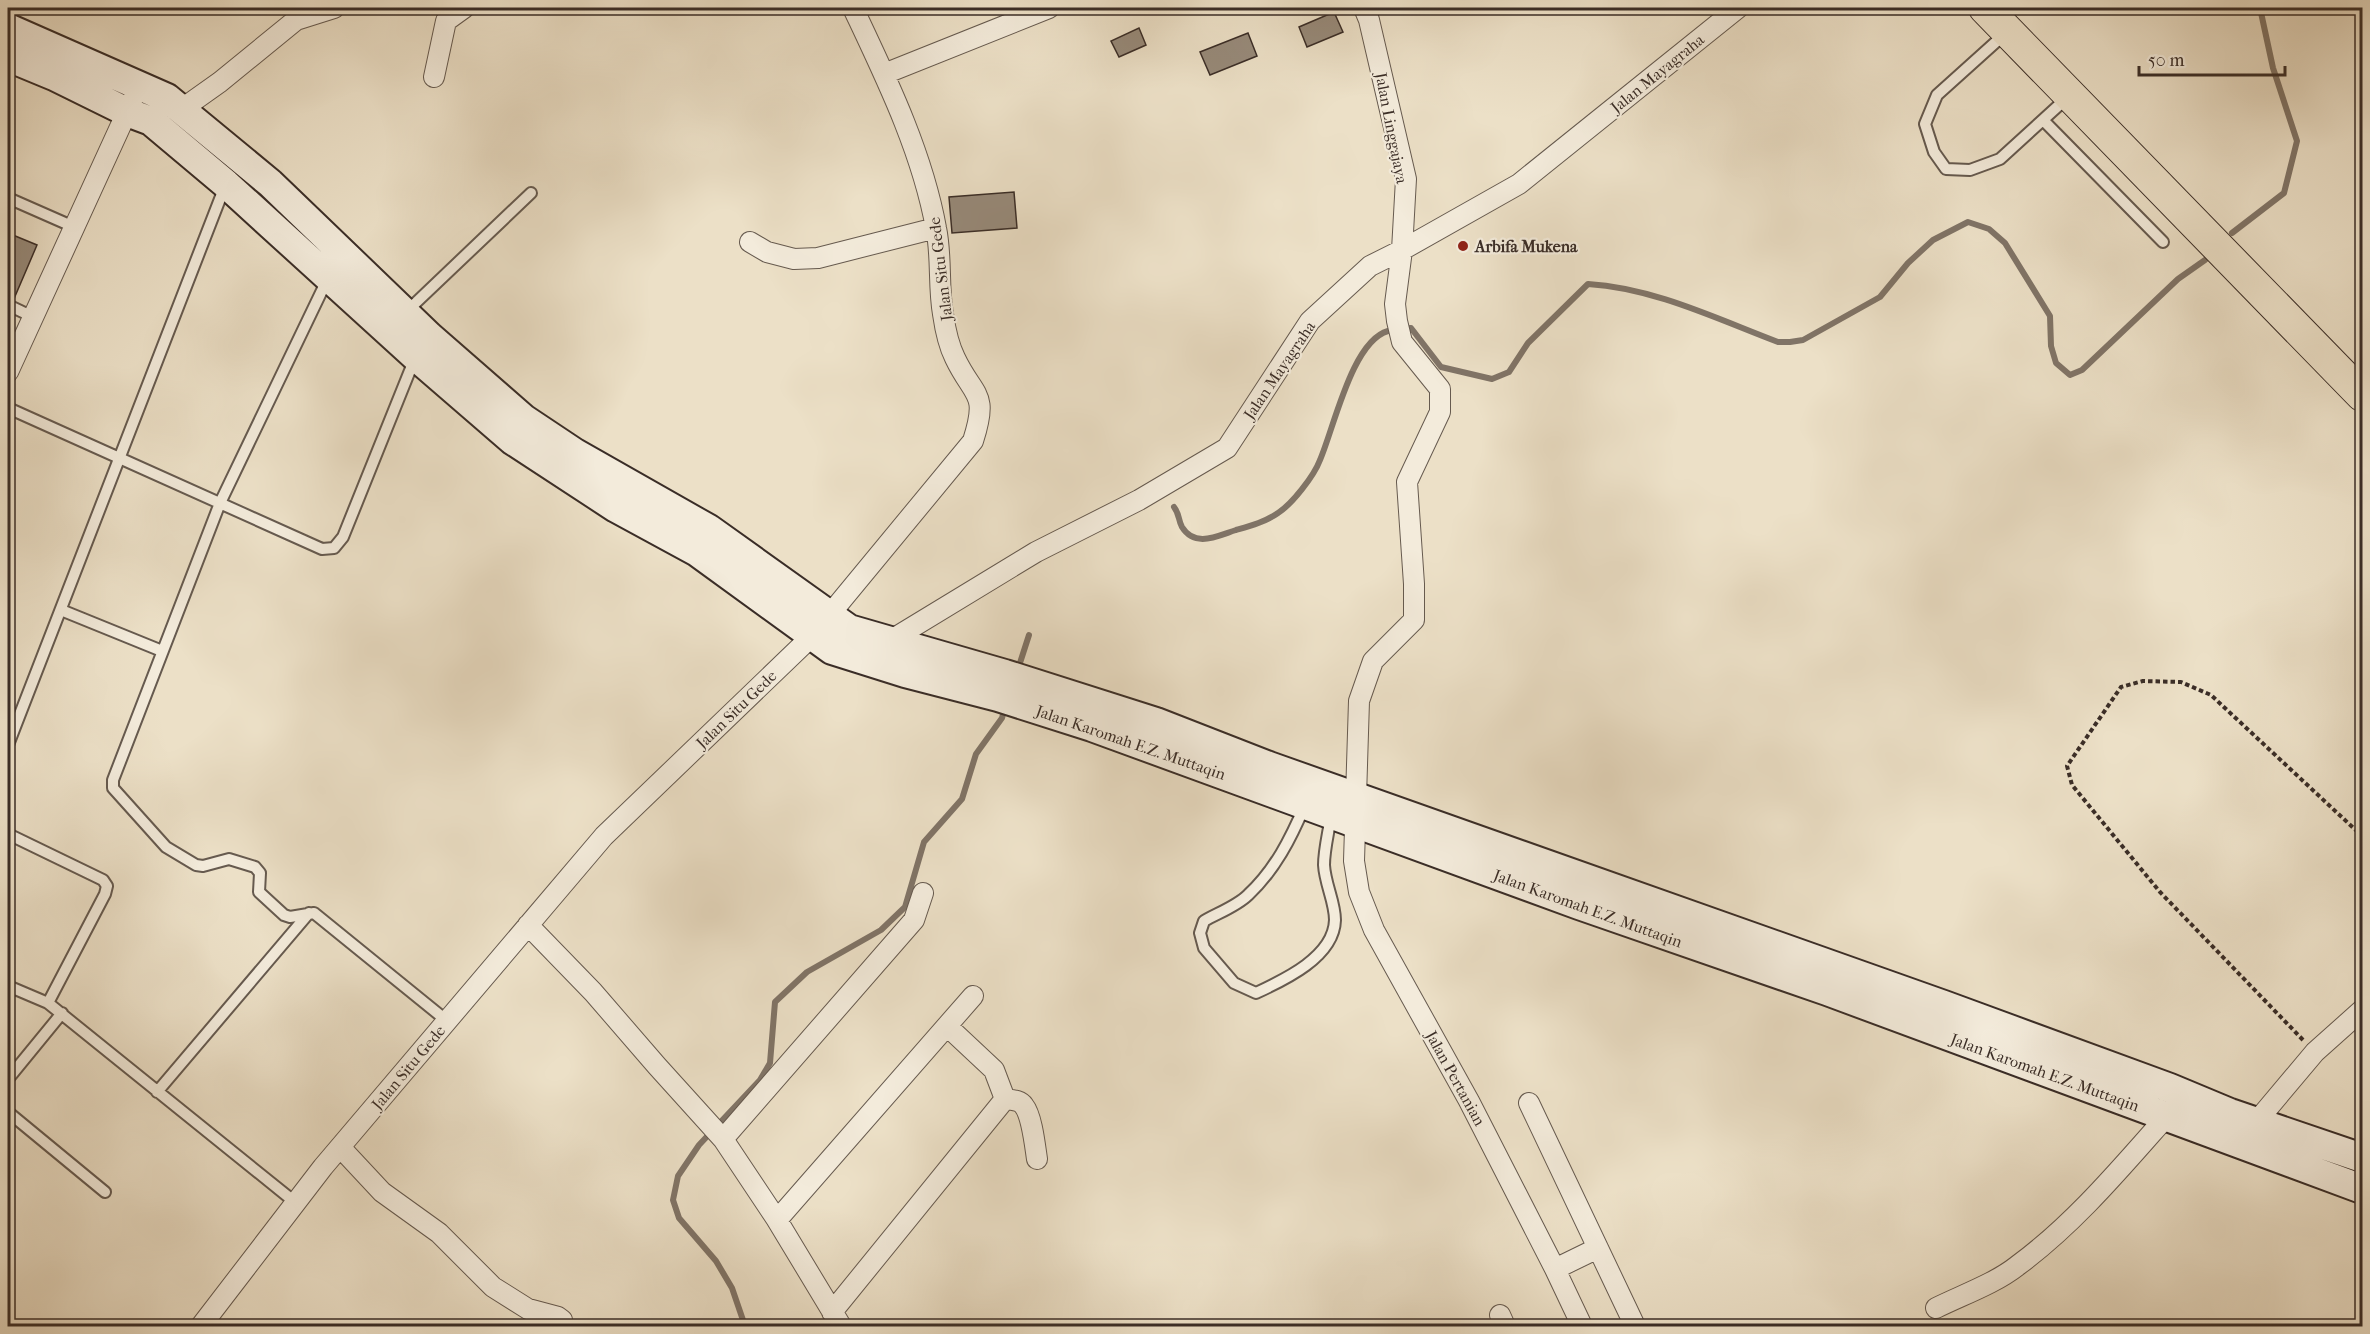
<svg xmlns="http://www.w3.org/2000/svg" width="2370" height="1334" viewBox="0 0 2370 1334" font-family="'IM FELL French Canon',serif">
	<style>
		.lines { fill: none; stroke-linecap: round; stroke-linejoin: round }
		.stream { stroke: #807467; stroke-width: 6 }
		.building { fill: #978a7a; stroke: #3a2d27; stroke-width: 1.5 }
		.lane-casing { stroke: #665a4f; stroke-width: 14 }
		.street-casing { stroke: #665a4f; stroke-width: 22 }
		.secondary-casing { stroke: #3a2d27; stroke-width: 32 }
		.primary-casing { stroke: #3a2d27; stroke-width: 34 }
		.path { stroke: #3a2d27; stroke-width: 4; stroke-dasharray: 4.5 3; stroke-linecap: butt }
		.lane { stroke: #f3ebdb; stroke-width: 10 }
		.street { stroke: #f3ebdb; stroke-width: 20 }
		.secondary { stroke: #f3ebdb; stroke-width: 28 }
		.primary { stroke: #ece0c7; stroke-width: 32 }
		.poi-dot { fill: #8f2418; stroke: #f3ebdb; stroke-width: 2 }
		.labels { text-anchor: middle; stroke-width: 4.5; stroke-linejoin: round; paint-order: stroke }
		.street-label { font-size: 16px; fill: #3a2d27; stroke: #f3ebdb }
		.poi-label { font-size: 16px; font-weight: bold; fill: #3a2d27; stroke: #f3ebdb; text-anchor: start }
	</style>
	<rect width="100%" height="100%" fill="#ece0c7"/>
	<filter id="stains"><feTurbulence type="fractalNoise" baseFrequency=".00333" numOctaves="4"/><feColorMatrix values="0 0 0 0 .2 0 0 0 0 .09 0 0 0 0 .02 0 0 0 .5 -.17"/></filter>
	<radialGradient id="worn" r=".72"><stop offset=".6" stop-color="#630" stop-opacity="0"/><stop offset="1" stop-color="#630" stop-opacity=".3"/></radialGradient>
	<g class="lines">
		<path class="stream" d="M2232 233 2284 193 2297 141 2273 68 2260 8
			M1174 507C1180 515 1178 520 1182 527 1195 548 1217 536 1236 530 1250 526 1265 522 1278 513 1292 504 1314 476 1320 460 1334 428 1352 341 1388 331 1395 329 1404 329 1411 328L1441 367 1492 379 1509 372 1528 343 1588 284C1654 288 1717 319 1778 342H1790L1803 340 1880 297 1908 263 1933 240 1968 222 1989 229 2005 243 2050 316 2051 346 2056 363 2070 375 2082 370 2178 279 2205 260
			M1018 669 1029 635
			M745 1326 732 1288 716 1261 679 1218 673 1200 678 1176 699 1145 760 1080 770 1063 775 1002 807 972 881 930 905 907 924 842 962 799 976 754 1002 718 1005 707"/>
	</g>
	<path class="building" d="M1334 12 1343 32 1307 47 1299 27Z
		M1139 28 1146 45 1119 57 1111 41Z
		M1248 33 1257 56 1210 75 1200 52Z
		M1014 192 1017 228 952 233 949 197Z
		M8 233 37 245 13 301 8 299Z"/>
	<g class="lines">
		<defs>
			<path id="lane" d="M2007 32 1937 95 1925 124 1934 152 1946 169 1970 170 2000 159 2068 97
				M2043 120 2163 242
				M8 198 74 227
				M328 278 220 503 113 780V788L166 847 196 865 203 866 229 859 255 867 260 873 259 892 284 915 290 917 314 913 447 1021
				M8 305 33 317
				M405 313 531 193
				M8 408 322 549 334 548 343 537 415 358
				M61 610 162 651
				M8 745 225 186
				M1305 805C1291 838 1275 870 1248 895 1237 906 1218 913 1204 921L1200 933 1204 948 1234 983 1256 993C1284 980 1334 957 1335 920 1335 902 1325 884 1324 865 1324 849 1329 831 1331 815
				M8 834 103 880 107 886 105 894 48 1003 8 986
				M48 1003 296 1203
				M8 1079 62 1013
				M157 1092 309 913
				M8 1112 105 1192"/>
			<path id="street" d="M1364 8 1369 20 1406 179 1402 250 1395 304 1397 321 1402 342 1440 389V412L1407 482 1414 584V620L1373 661 1359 701 1354 861 1359 892 1374 930 1469 1101 1555 1269 1582 1326
				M884 74 1049 8
				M434 77 446 21 464 8
				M182 109 220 82 296 20 334 8
				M750 242 767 252 794 259 818 258 936 228
				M8 372 132 101
				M883 645 1036 552 1139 500 1227 448 1310 321 1370 266 1402 250 1519 184 1738 8
				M528 925 593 992 657 1066 723 1139 777 1220 841 1326
				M947 1026 994 1070 1005 1099
				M1529 1103 1635 1326
				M2257 1121 2315 1052 2362 1010
				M723 1139 914 920 923 893
				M340 1147 382 1192 439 1233 493 1287 528 1309 558 1317 562 1320V1326
				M777 1220 973 996
				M1555 1269 1598 1248
				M1936 1308C1962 1295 1994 1284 2017 1266 2073 1225 2120 1169 2166 1117
				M832 1312 1005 1099C1012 1100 1020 1100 1024 1106 1032 1116 1035 1146 1037 1159
				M1500 1315 1505 1326
				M201 1326 323 1167 604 836 812 636 973 441C989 391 974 398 955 358 949 346 945 328 943 314 938 286 942 256 936 228 922 151 886 78 853 8"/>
			<path id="secondary" d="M8 28 167 98 270 183 429 336 524 419 575 453 709 529 849 629 1005 674 1156 722 1269 766 1944 1005 2170 1088 2230 1113 2362 1158
				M8 57 54 76 127 112 151 121 226 184 416 357 512 440 616 508 697 552 832 650 905 673 998 697 1092 727 1579 905 1827 991 2362 1189"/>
			<path id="primary" d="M1985 8 2362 395"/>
		</defs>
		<use href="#lane" class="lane-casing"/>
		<use href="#street" class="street-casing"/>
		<use href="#secondary" class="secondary-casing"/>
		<use href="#primary" class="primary-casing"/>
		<path class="path" d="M2303 1040 2160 892 2072 785 2067 766 2121 687 2143 681 2181 682 2211 695 2362 836"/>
		<use href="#lane" class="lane"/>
		<use href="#street" class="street"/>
		<use href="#secondary" class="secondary"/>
		<use href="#primary" class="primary"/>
	</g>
	<circle class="poi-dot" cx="1463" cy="246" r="6"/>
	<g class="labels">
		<g class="street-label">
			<text transform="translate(1657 73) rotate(-39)" y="6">Jalan Mayagraha</text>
			<text transform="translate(1392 128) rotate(79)" y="6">Jalan Linggajaya</text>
			<text transform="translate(940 269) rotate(-97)" y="6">Jalan Situ Gede</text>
			<text transform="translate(1279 370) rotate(-56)" y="6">Jalan Mayagraha</text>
			<text transform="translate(736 709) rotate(-44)" y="6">Jalan Situ Gede</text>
			<text transform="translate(1131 742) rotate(19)" y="6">Jalan Karomah E.Z. Muttaqin</text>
			<text transform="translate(1588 908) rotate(20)" y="6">Jalan Karomah E.Z. Muttaqin</text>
			<text transform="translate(408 1067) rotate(-50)" y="6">Jalan Situ Gede</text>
			<text transform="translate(2045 1072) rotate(20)" y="6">Jalan Karomah E.Z. Muttaqin</text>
			<text transform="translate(1456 1078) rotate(61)" y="6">Jalan Pertanian</text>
		</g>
		<g class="poi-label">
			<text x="1475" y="252">Arbifa Mukena</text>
		</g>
	</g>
	<rect width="2370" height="1334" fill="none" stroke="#ece0c7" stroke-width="30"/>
	<rect x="9" y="9" width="2352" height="1316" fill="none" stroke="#3a2d27" stroke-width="3"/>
	<rect x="15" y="15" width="2340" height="1304" fill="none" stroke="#3a2d27" stroke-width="1.5"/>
	<path d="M2139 66v9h146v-9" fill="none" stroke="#3a2d27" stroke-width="3"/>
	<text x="2148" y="66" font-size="18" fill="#3a2d27" stroke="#f3ebdb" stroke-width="4.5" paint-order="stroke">50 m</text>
	<rect width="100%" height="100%" filter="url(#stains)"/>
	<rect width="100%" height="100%" fill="url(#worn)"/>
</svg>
